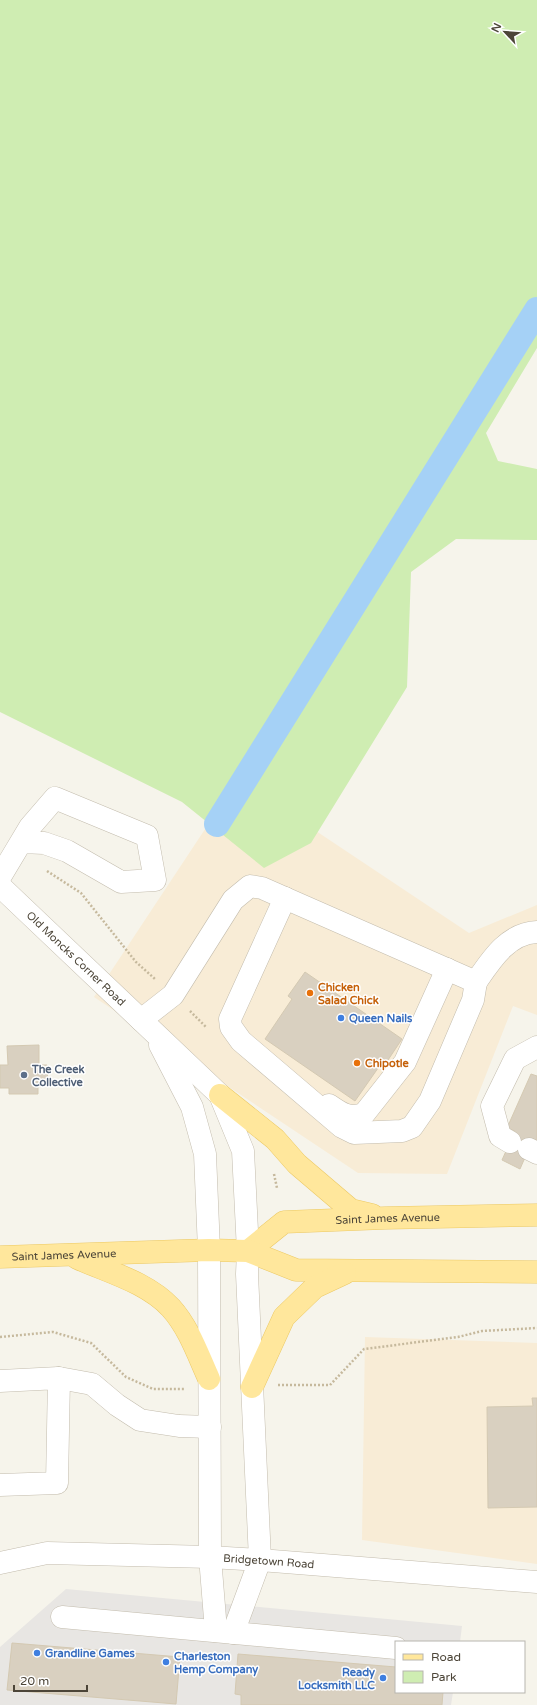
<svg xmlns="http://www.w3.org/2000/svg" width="537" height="1705" viewBox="0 0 537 1705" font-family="'Varela Round',sans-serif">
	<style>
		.commercial { fill: #f8ecd6 }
		.green { fill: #cfedb2 }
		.parking { fill: #e8e6e3 }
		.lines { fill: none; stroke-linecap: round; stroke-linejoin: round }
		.canal { stroke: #a5d1f6; stroke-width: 26 }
		.building { fill: #d9d0c0; stroke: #d4c9b2 }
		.minor-casing { stroke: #c3bcad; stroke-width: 23 }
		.major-casing { stroke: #ecc964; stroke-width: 23 }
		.path { stroke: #c6b99d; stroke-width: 2.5; stroke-dasharray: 2 2; stroke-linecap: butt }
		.minor { stroke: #fff; stroke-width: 22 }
		.major { stroke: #ffe79c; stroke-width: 22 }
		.food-dot { fill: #e8710a; stroke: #fff; stroke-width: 1.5 }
		.shop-dot { fill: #3f7fe0; stroke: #fff; stroke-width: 1.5 }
		.service-dot { fill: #5c6f8a; stroke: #fff; stroke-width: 1.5 }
		.labels { text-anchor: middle; stroke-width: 3; stroke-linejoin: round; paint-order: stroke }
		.street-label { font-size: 11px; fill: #4c4538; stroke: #fff }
		.food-label { font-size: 11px; font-weight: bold; fill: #c56008; stroke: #fff; text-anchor: start }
		.shop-label { font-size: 11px; font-weight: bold; fill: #366cbe; stroke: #fff; text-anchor: start }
		.service-label { font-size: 11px; font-weight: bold; fill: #4e5e75; stroke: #fff; text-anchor: start }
	</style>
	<rect width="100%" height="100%" fill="#f6f4eb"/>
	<path class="commercial" d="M223 802 283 809 469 933 537 905V903V1015L513 1006 447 1174 358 1173 94 997Z
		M365 1337 537 1343V1564L362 1540Z"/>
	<path class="green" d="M0 0H537V348L486 433 498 461 537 469V540L456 539 411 572 407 687 311 843 264 868 182 802 0 712Z"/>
	<path class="parking" d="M66 1589 462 1626 460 1642H396V1692H453L451 1705H0V1647Z"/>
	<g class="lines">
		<path class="canal" d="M217 824 537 310"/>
	</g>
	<path class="building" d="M305 972 402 1039 386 1063 383 1061 355 1101 265 1039 292 999 288 996Z
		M39 1045V1065H47L48 1085H38V1094H9V1088H0V1065H8L7 1046Z
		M531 1074 537 1076V1141L533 1139 520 1169 502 1160 515 1131 507 1128Z
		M532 1398H537V1507L488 1508 487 1407 533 1406Z
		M12 1643 180 1657 176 1704 7 1690Z
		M238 1654 396 1667V1692H443L442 1705H241V1695L235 1694Z"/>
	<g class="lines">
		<defs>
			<g id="minor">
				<path d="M0 877 30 827 55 798 147 836 155 880 121 882 67 851 44 843 21 842"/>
				<path id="s1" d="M0 886 220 1095 243 1151 248 1251 247 1274 260 1560 233 1633"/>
				<path d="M285 898 230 1019 231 1027 241 1041 342 1127 354 1133 402 1131 412 1127 430 1101 473 1000 476 982"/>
				<path d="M141 1020 173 995 233 900 250 886 262 888 476 982C491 960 508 933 537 932"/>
				<path d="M160 1045 192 1107 205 1154 209 1250 210 1557 216 1631"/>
				<path d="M329 1105C342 1114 349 1119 364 1114L405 1062 447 969"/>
				<path d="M510 1142 500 1136 492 1106 515 1059 537 1047"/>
				<path d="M529 1149 537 1153"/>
				<path d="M59 1378 92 1384 117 1405 140 1420 179 1426 210 1427"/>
				<path d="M0 1381 59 1378 57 1483 0 1485"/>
				<path id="s2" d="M0 1563 47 1553 210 1557 260 1560 537 1582"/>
				<path d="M62 1617 396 1648"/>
			</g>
			<g id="major">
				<path d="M220 1095 275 1139 297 1164 351 1210 372 1215"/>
				<path id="s3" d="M248 1251 284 1222 385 1218 537 1215"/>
				<path id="s4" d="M0 1257 209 1250 248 1251 296 1270 537 1272"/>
				<path d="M77 1258C108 1272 147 1282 171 1308 189 1328 198 1355 209 1379"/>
				<path d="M252 1387 284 1317 315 1287 345 1273"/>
			</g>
		</defs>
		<use href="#minor" class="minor-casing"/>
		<use href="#major" class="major-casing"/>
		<path class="path" d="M47 871 81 893 136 962 155 979
			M190 1011 206 1027
			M274 1174 277 1188
			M0 1337 53 1332 91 1343 126 1377 153 1389H185
			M278 1385H330L364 1349 458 1337 482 1331 537 1328"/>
		<use href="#minor" class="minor"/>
		<use href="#major" class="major"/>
	</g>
	<g class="food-dot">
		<circle cx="310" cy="993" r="4"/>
		<circle cx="357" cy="1063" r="4"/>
	</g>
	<g class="shop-dot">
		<circle cx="341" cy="1018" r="4"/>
		<circle cx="37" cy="1653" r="4"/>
		<circle cx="166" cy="1662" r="4"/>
		<circle cx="383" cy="1678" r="4"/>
	</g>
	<circle class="service-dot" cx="24" cy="1075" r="4"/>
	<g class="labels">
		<g class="street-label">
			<text dy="4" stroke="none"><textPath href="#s1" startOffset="105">Old Moncks Corner Road</textPath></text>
			<text dy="4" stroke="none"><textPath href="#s3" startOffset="150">Saint James Avenue</textPath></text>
			<text dy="4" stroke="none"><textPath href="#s4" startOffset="64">Saint James Avenue</textPath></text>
			<text dy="4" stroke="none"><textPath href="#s2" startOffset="270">Bridgetown Road</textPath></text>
		</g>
		<g class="food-label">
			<text x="318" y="991">Chicken<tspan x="318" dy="13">Salad Chick</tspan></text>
			<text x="365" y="1067">Chipotle</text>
		</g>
		<g class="shop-label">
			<text x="349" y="1022">Queen Nails</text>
			<text x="45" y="1657">Grandline Games</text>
			<text x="174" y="1660">Charleston<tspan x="174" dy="13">Hemp Company</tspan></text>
			<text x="375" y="1676" text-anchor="end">Ready<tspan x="375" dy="13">Locksmith LLC</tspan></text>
		</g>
		<g class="service-label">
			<text x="32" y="1073">The Creek<tspan x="32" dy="13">Collective</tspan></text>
		</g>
	</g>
	<rect x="395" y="1641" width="130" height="52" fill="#ffffff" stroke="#b7b5af"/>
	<rect x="403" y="1654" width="20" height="6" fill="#ffe79c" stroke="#b7b5af"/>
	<text x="431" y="1661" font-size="12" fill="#4c4538">Road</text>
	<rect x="403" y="1671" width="20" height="12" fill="#cfedb2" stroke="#b7b5af"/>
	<text x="431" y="1681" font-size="12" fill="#4c4538">Park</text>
	<g transform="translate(505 32) rotate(296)" stroke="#ffffff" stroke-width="3" paint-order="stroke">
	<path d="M0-3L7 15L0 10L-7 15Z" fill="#4c4538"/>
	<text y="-6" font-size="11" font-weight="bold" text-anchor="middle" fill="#4c4538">N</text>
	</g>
	<path d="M14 1685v6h73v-6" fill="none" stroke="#4c4538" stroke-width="2"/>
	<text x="20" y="1685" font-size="12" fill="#4c4538" stroke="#ffffff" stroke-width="3" paint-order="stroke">20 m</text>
</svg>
